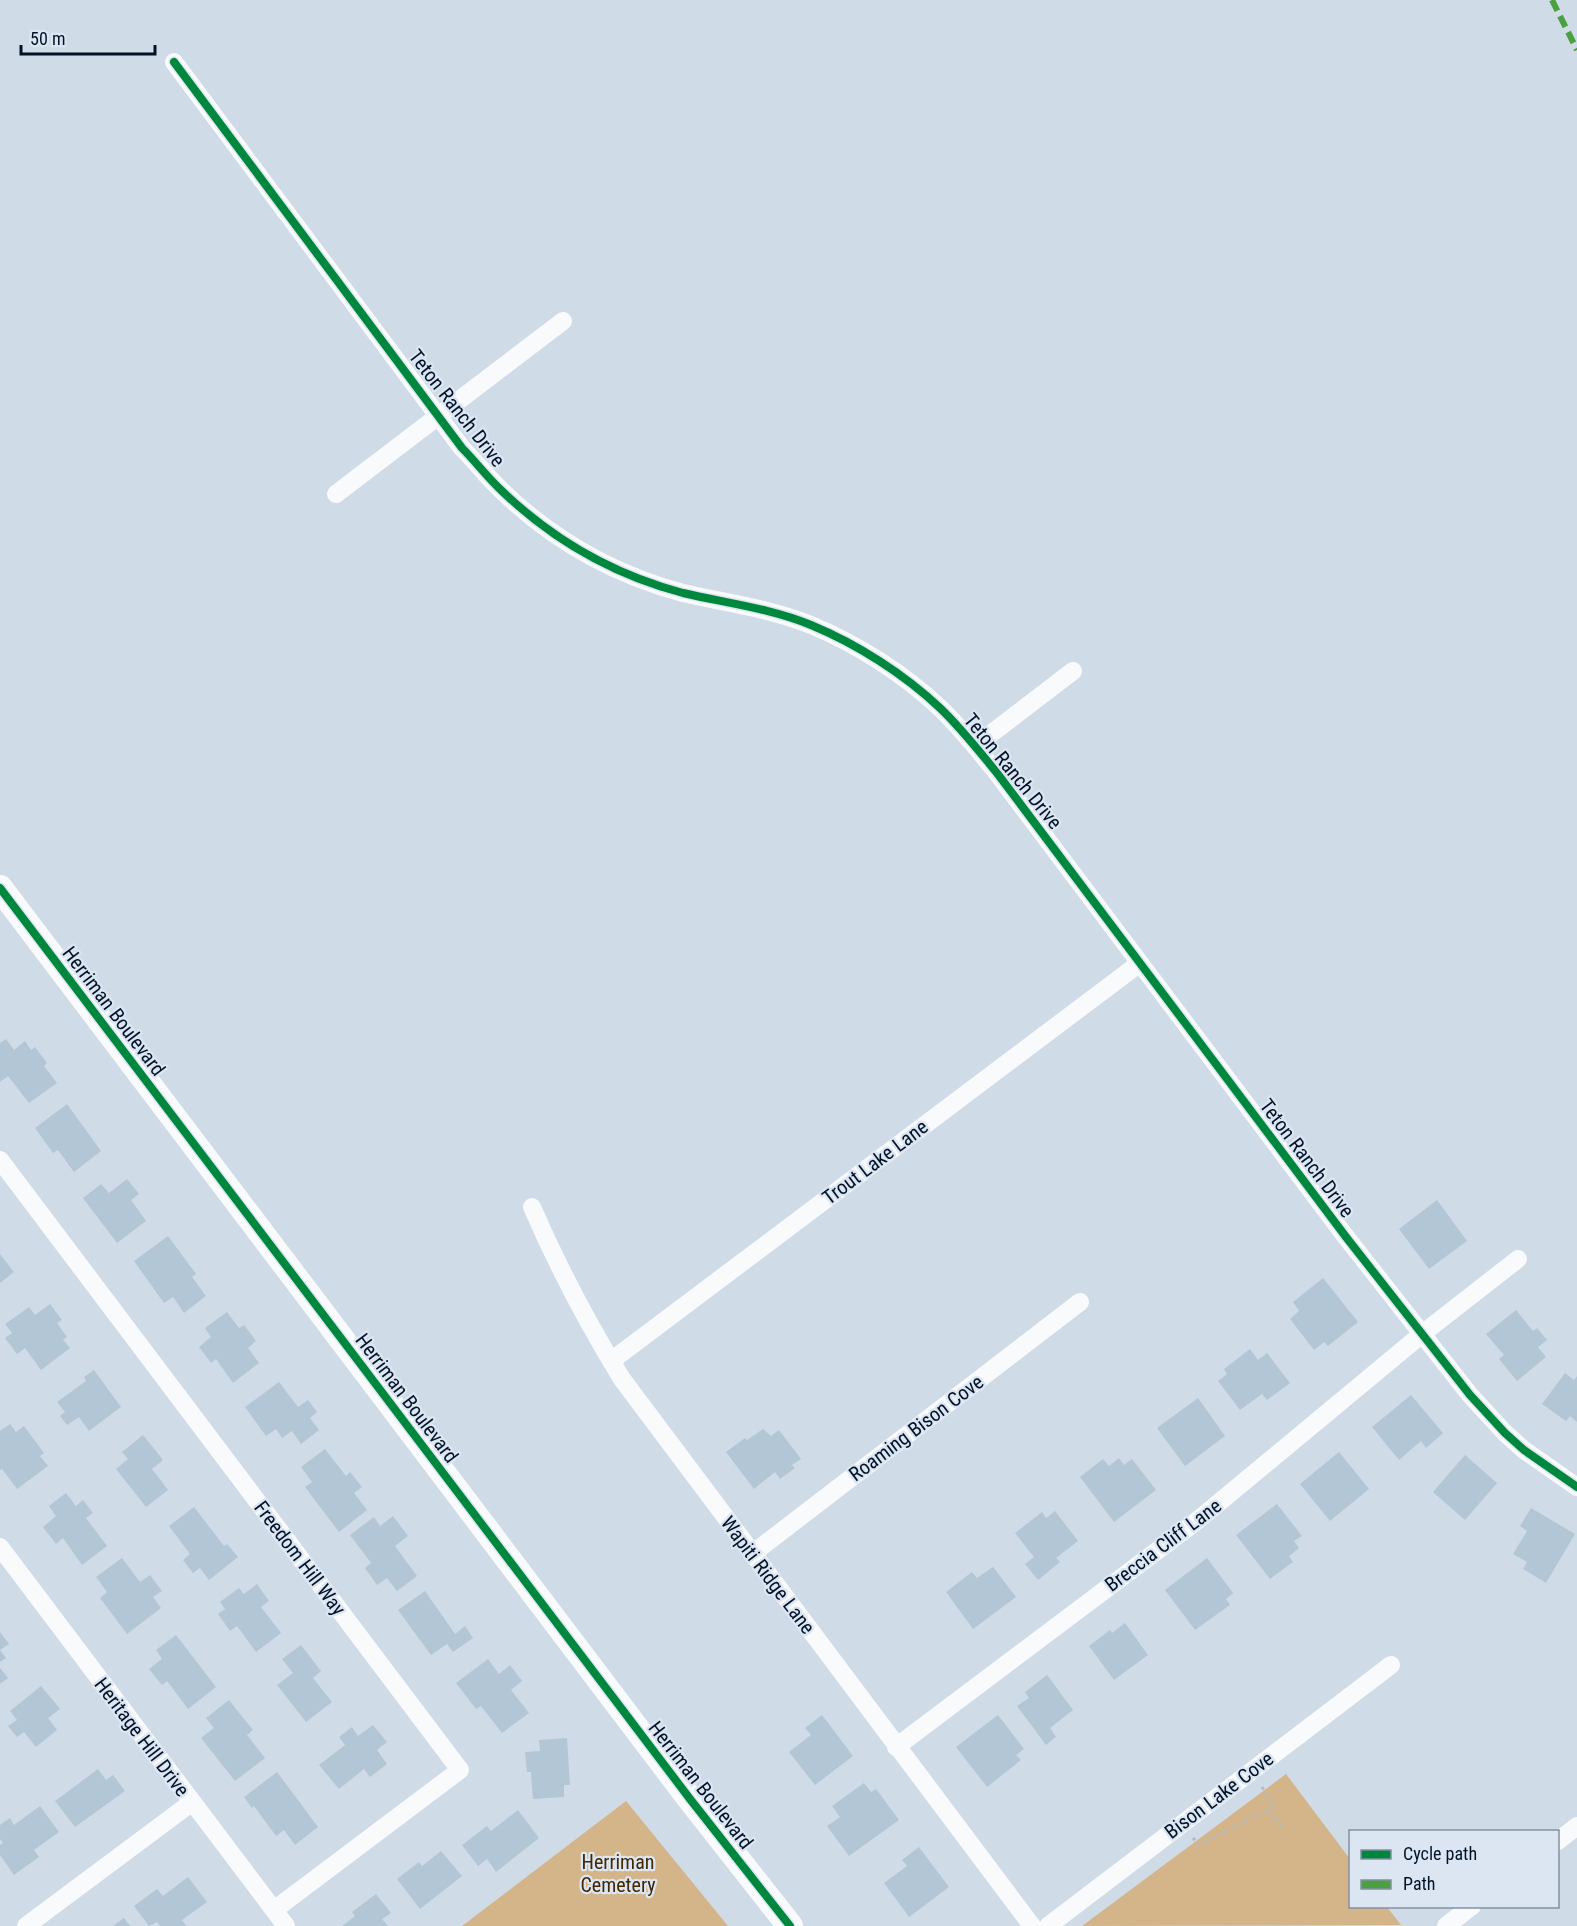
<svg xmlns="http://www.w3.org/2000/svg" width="1577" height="1926" viewBox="0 0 1577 1926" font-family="'Roboto Condensed',sans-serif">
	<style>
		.green { fill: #d4b589 }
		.building { fill: #b2c6d5 }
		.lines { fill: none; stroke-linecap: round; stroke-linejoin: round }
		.path { stroke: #b4bac1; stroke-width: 3; stroke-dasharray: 3 4.5; stroke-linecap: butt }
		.street { stroke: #f8fafc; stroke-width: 18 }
		.secondary { stroke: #f8fafc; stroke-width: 26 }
		.quiet { stroke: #4ba042; stroke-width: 6; stroke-dasharray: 12 6; stroke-linecap: butt }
		.cycleway-casing { stroke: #dbe6f2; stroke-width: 11 }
		.cycleway { stroke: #00873e; stroke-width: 8 }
		.labels { text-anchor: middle; stroke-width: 4.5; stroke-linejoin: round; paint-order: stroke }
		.street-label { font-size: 20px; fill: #011227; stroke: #dbe6f2 }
		.park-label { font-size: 20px; fill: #422700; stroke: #dbe6f2 }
	</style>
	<rect width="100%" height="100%" fill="#d0dbe8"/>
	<path class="green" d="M1286 1774 1350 1859V1906L1387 1907 1401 1925 1082 1926Z
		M626 1801 728 1926H462Z"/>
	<path class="building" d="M6 1039 14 1050 25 1041 31 1050 35 1047 47 1063 44 1066 57 1083 29 1103 8 1076 0 1082V1043Z
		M67 1104 101 1151 74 1172 58 1150 53 1153 35 1128Z
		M127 1179 139 1194 131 1200 146 1221 117 1243 83 1198 101 1184 109 1193Z
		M1437 1200 1467 1241 1429 1269 1399 1229Z
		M168 1236 196 1274 192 1277 206 1296 184 1313 173 1297 164 1303 134 1261Z
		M0 1254 14 1272 0 1283Z
		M1323 1278 1358 1322 1328 1346 1324 1342 1314 1350 1290 1319 1299 1311 1293 1302Z
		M50 1304 62 1320 57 1323 67 1337 63 1340 70 1348 41 1370 25 1348 17 1354 5 1338 12 1333 5 1324 29 1307 35 1315Z
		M1516 1310 1533 1331 1537 1328 1547 1340 1538 1347 1546 1357 1517 1381 1499 1359 1504 1355 1486 1334Z
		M227 1312 239 1328 244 1325 256 1341 248 1348 259 1363 233 1383 216 1359 211 1363 199 1347 211 1337 205 1328Z
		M1250 1349 1258 1360 1267 1353 1290 1383 1267 1400 1262 1394 1240 1410 1218 1381 1227 1374 1224 1369Z
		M94 1370 121 1407 89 1431 79 1417 67 1425 60 1416 65 1412 57 1402 86 1381 84 1377Z
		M1565 1373 1574 1380 1577 1376V1422L1570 1416 1566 1421 1542 1404Z
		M279 1382 298 1407 308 1400 317 1412 310 1418 319 1430 301 1444 292 1431 282 1438 276 1429 266 1436 245 1407Z
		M1411 1395 1443 1433 1426 1448 1421 1441 1399 1460 1372 1427Z
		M1198 1398 1225 1436 1185 1466 1157 1428Z
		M10 1424 16 1432 24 1426 44 1453 40 1456 48 1466 17 1489 2 1469 0 1470V1431Z
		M763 1429 771 1436 779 1430 801 1459 792 1465 795 1468 780 1479 775 1472 754 1489 726 1452 745 1438 747 1440Z
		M143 1435 163 1460 152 1469 168 1490 146 1507 116 1469 128 1459 122 1452Z
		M325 1449 346 1476 350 1472 362 1487 354 1493 367 1510 339 1532 305 1487 312 1482 301 1467Z
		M1339 1452 1369 1489 1330 1521 1300 1484Z
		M1465 1455 1497 1483 1465 1520 1433 1492Z
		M1119 1458 1124 1465 1132 1459 1156 1490 1114 1522 1080 1477 1103 1459 1109 1466Z
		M66 1493 76 1506 83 1500 93 1513 86 1518 107 1546 82 1565 63 1538 56 1544 43 1527 56 1516 49 1506Z
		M1277 1504 1302 1536 1294 1541 1299 1548 1289 1556 1293 1562 1270 1579 1236 1535Z
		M194 1507 224 1546 227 1544 238 1557 209 1580 200 1568 193 1573 183 1560 190 1554 169 1526Z
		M1531 1508 1575 1534 1546 1583 1523 1569 1527 1562 1513 1554 1527 1531 1520 1526Z
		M1055 1511 1078 1541 1056 1558 1060 1562 1038 1580 1025 1564 1034 1557 1015 1533 1042 1512 1046 1518Z
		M393 1516 408 1536 395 1546 417 1576 397 1591 387 1578 377 1585 365 1568 371 1563 350 1535 374 1517 380 1526Z
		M122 1558 140 1582 150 1575 162 1591 153 1597 161 1608 127 1634 100 1598 107 1592 96 1577Z
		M1207 1558 1233 1593 1226 1599 1230 1605 1195 1630 1165 1590Z
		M993 1567 1016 1597 973 1629 946 1592 972 1572 977 1578Z
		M257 1584 269 1601 261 1607 281 1633 256 1652 237 1626 230 1631 218 1614 225 1609 220 1602 239 1588 244 1594Z
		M425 1591 455 1634 465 1626 473 1638 453 1652 447 1644 431 1655 398 1610Z
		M1125 1623 1148 1655 1114 1680 1089 1646 1110 1630 1112 1633Z
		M0 1632 9 1644 0 1650 6 1658 0 1662Z
		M176 1635 216 1687 188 1709 167 1681 162 1685 149 1669 162 1659 156 1650Z
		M301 1645 321 1671 313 1678 332 1702 306 1722 277 1685 293 1673 282 1659Z
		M488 1659 499 1674 510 1665 522 1681 511 1690 529 1713 502 1733 481 1706 476 1709 456 1683Z
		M0 1668 8 1678 0 1684Z
		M1047 1675 1073 1710 1050 1728 1056 1737 1046 1745 1017 1706 1029 1698 1025 1692Z
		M41 1686 60 1709 48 1718 57 1730 36 1747 24 1732 17 1737 8 1726 17 1720 10 1711Z
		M229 1700 253 1730 247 1735 265 1758 235 1781 201 1738 214 1728 206 1718Z
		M822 1715 853 1756 815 1785 789 1752 811 1735 805 1728Z
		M998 1715 1024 1749 1016 1755 1021 1760 987 1787 956 1747Z
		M373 1725 387 1742 377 1750 387 1764 370 1777 364 1769 339 1789 319 1765 345 1745 339 1737 352 1727 358 1736Z
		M567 1738 570 1785H564V1797L533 1799 531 1772H527L525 1752 540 1751 539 1740Z
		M98 1769 106 1780 113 1775 125 1791 75 1827 55 1801Z
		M277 1772 318 1827 295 1845 284 1830 276 1836 254 1806 252 1808 244 1797Z
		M864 1783 871 1792 876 1789 899 1820 849 1856 827 1826 840 1817 832 1806Z
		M40 1806 59 1832 34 1850 39 1857 14 1875 0 1855V1845L3 1843 0 1839V1825L10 1818 14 1825Z
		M518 1810 539 1838 496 1872 487 1859 478 1866 462 1845 487 1826 491 1831Z
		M919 1847 949 1887 909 1917 884 1883 907 1866 902 1860Z
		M441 1851 462 1876 420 1909 397 1879 419 1862 422 1866Z
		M188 1877 207 1902 182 1920 186 1926H160L157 1922 149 1926 134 1906 157 1889 163 1896Z
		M376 1894 391 1913 382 1919 388 1926H342L355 1916 352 1912Z
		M124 1918 130 1926H113Z"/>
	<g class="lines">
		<path class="path" d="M1262 1787 1274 1806 1268 1810
			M1193 1838 1199 1845 1268 1810 1282 1828"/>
		<path class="street" d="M174 62 462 448C476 462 488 478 502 491 553 540 615 575 683 593 726 603 769 608 811 625 857 644 904 674 940 708 961 728 979 751 997 773L1346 1237 1470 1395 1505 1433 1524 1450 1577 1487
			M336 494 563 321
			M975 746 1073 671
			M0 1160 460 1770 274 1910
			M532 1207C558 1267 588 1324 622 1379L1032 1926
			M611 1361 1140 963
			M0 1547 286 1926
			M752 1554 1080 1302
			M896 1747 1198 1520 1422 1334 1518 1259
			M1558 1841 1577 1826
			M26 1926 191 1803
			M1048 1926 1391 1665
			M1446 1926 1472 1906"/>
		<path class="secondary" d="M0 888 690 1799 790 1926"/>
		<path class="quiet" d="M1552 0 1577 50"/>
		<defs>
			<path id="cycleway" d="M174 62 462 448C476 462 488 478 502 491 553 540 615 575 683 593 726 603 769 608 811 625 857 644 904 674 940 708 961 728 979 751 997 773L1346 1237 1470 1395 1505 1433 1524 1450 1577 1487
				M0 888 690 1799 790 1926"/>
		</defs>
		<use href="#cycleway" class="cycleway-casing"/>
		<use href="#cycleway" class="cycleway"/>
	</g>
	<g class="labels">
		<g class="street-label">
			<text transform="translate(457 408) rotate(52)" y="7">Teton Ranch Drive</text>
			<text transform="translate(1013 771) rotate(51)" y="7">Teton Ranch Drive</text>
			<text transform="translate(114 1011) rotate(53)" y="7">Herriman Boulevard</text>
			<text transform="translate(1307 1158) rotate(53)" y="7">Teton Ranch Drive</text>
			<text transform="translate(875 1162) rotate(-37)" y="7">Trout Lake Lane</text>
			<text transform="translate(407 1398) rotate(53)" y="7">Herriman Boulevard</text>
			<text transform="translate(916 1428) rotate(-37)" y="7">Roaming Bison Cove</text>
			<text transform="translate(1163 1545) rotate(-37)" y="7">Breccia Cliff Lane</text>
			<text transform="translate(300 1558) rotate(53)" y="7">Freedom Hill Way</text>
			<text transform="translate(768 1575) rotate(53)" y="7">Wapiti Ridge Lane</text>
			<text transform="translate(142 1737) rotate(53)" y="7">Heritage Hill Drive</text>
			<text transform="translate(701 1785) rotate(52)" y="7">Herriman Boulevard</text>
			<text transform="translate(1219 1795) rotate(-37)" y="7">Bison Lake Cove</text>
		</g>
		<g class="park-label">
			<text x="618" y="1869">Herriman<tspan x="618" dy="23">Cemetery</tspan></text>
		</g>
	</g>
	<rect x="1349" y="1830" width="210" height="78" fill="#dbe6f2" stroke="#8491a1" stroke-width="1.5"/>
	<rect x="1361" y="1850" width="30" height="9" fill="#00873e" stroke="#8491a1" stroke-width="1.5"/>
	<text x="1403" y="1860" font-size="18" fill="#011227">Cycle path</text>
	<rect x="1361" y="1880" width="30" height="9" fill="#4ba042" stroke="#8491a1" stroke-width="1.5"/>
	<text x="1403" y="1890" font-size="18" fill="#011227">Path</text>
	<path d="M21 45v9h134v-9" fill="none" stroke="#011227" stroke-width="3"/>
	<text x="30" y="45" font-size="18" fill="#011227" stroke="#dbe6f2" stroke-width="4.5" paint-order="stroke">50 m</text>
</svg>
